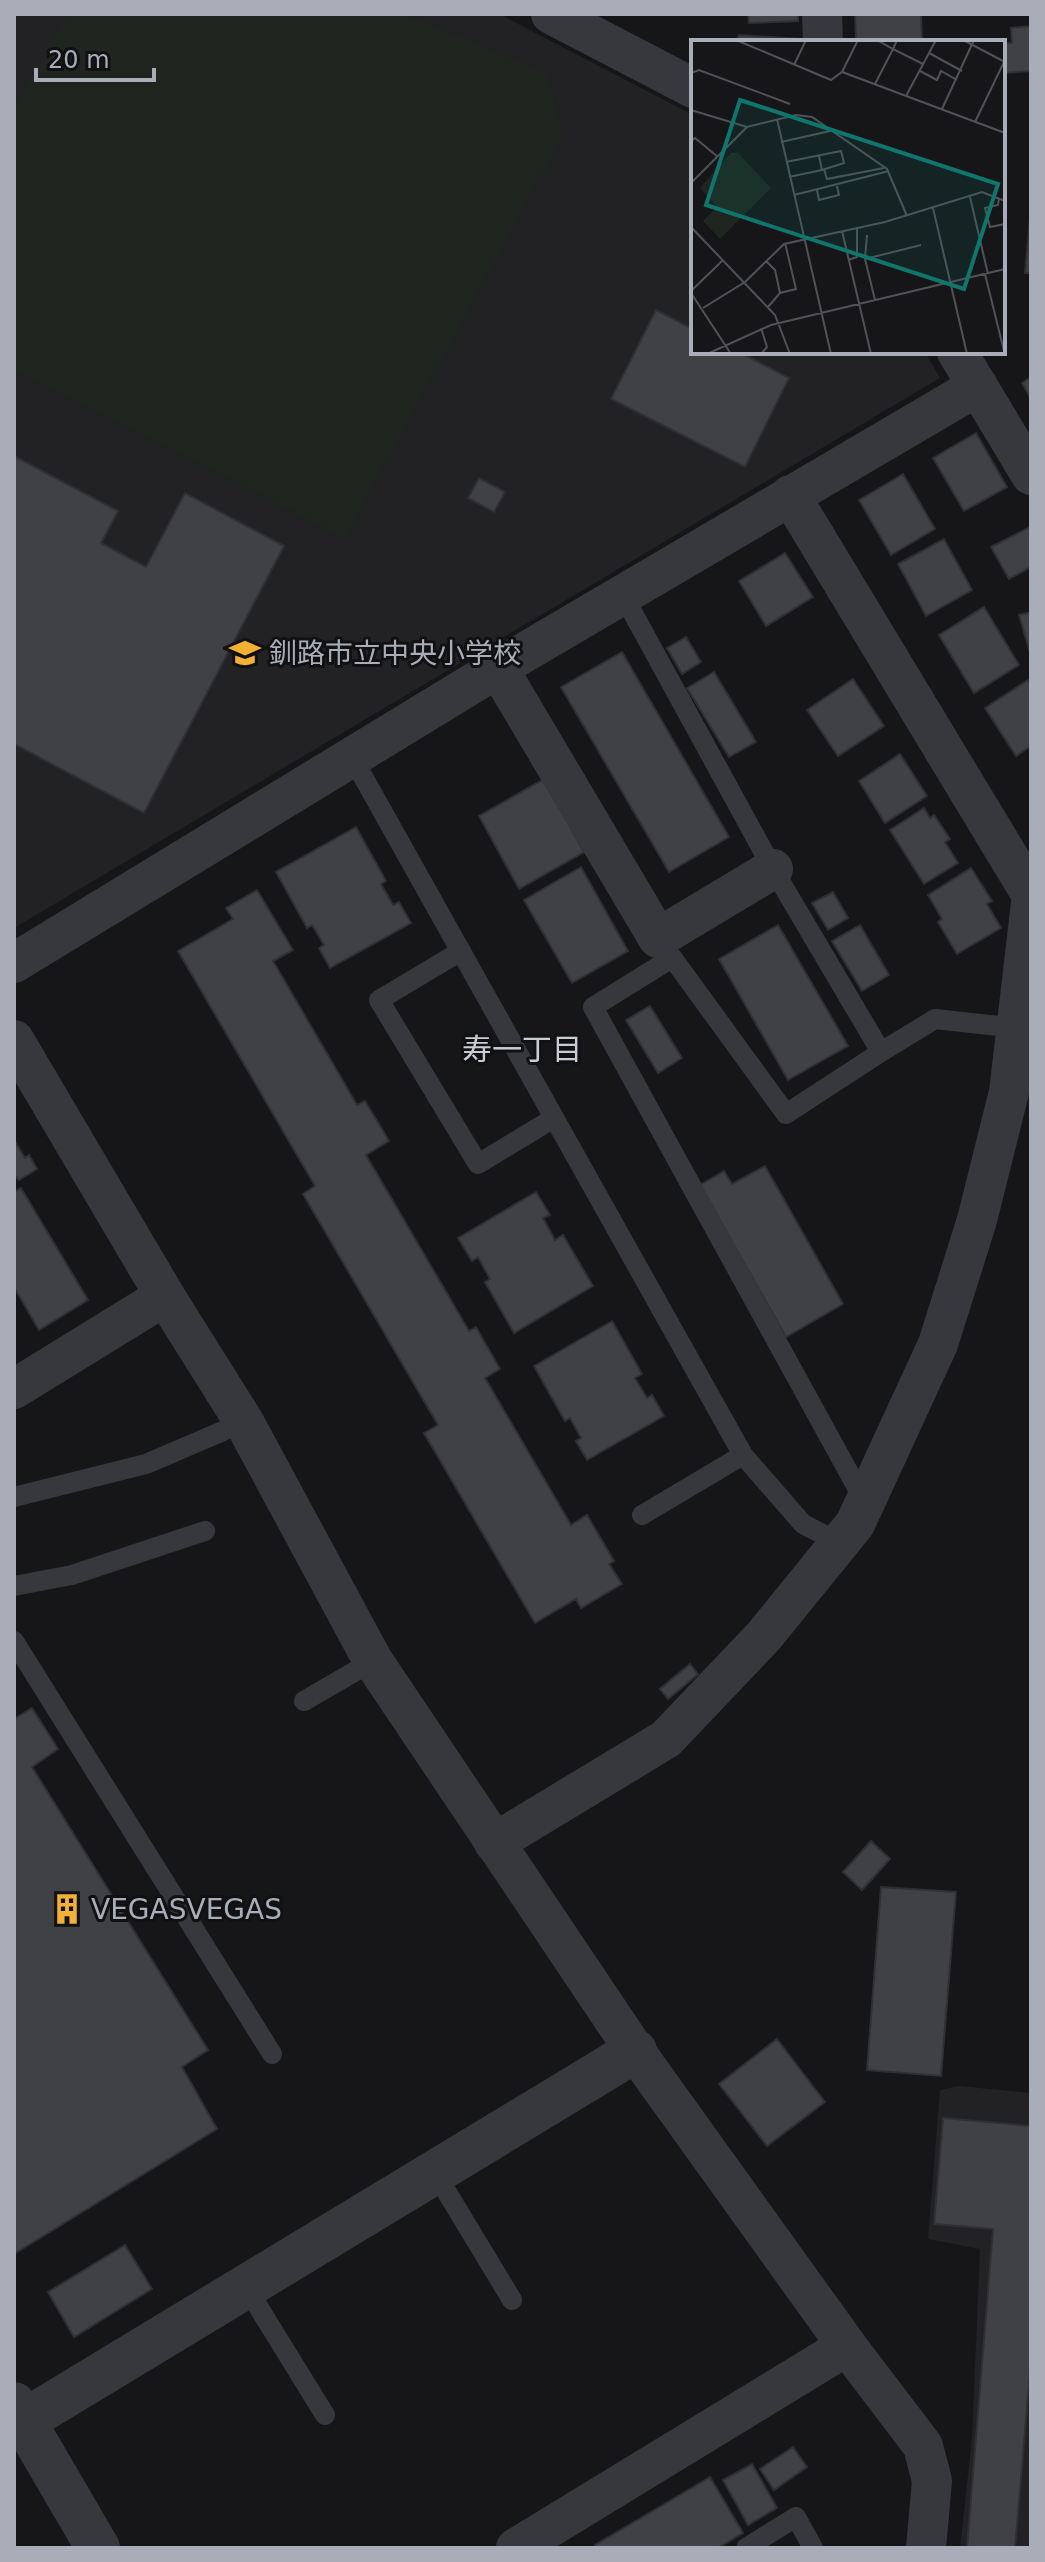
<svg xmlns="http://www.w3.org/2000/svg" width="1045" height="2562" viewBox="0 0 1045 2562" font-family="'DejaVu Sans','Noto Sans JP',sans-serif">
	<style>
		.built { fill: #222225 }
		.green { fill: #1e261f }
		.building { fill: #404145; stroke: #303034; stroke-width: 2 }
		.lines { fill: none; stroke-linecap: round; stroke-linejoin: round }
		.service { stroke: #37383d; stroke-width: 20 }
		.minor { stroke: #37383d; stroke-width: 40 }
		.tertiary { stroke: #37383d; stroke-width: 44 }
		.labels { text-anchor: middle; stroke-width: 6; stroke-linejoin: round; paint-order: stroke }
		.poi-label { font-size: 28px; fill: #a8adb8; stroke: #111113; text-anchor: start }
		.neighbourhood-label { font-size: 30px; fill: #c9ccd4; stroke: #111113 }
		.inset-road { fill: none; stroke: #505258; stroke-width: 2 }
		.view { fill: #0f766e; fill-opacity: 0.15; stroke: #0f766e; stroke-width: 4 }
		.inset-edge { fill: none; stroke: #a8adb8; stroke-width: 4 }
	</style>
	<rect width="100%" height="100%" fill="#161618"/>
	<path class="built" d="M14 14H499L693 115V352H925L940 378 14 928Z
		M959 2086 1031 2093V2548H960L972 2438 980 2249 928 2239 940 2090Z"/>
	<path class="green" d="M69 14H405L548 74 563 135 345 538 14 370V106Z"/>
	<path class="building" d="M748 14H798V21L749 23Z
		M855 14H921L922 42H856Z
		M1031 26V71L1004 73 1003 43H1012L1011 28Z
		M739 35 800 39 801 42H735Z
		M1031 208V273H1025Z
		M656 310 693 329V352H739L789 378 745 467 611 399Z
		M1031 377V399L1022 383Z
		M976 433 1007 487 964 511 933 458Z
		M14 456 118 511 101 543 146 567 185 493 284 546 144 813 14 744Z
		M903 474 935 529 891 555 859 500Z
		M479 478 505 492 494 512 468 498Z
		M1030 527 1031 567 1009 579 991 547Z
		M944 539 972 590 926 616 898 564Z
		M785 553 813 597 766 626 739 581Z
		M984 607 1019 665 974 693 939 635Z
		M1031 612V656L1019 615Z
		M686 637 701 662 682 674 667 648Z
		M622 652 729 837 669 872 561 687Z
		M714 672 756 742 729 757 687 688Z
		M853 679 884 726 838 756 807 710Z
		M1028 680 1031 684V746L1016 756 985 708Z
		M900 754 927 796 885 823 859 781Z
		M544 779 584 852 519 889 479 816Z
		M924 808 930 818 934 815 950 839 945 842 958 863 924 884 890 830Z
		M356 827 386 881 381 884 393 905 399 902 411 923 330 968 319 948 324 945 312 925 307 928 276 872Z
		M581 867 628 951 572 983 524 900Z
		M971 868 992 901 987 904 1001 928 957 954 938 922 942 919 928 895Z
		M257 890 293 950 273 961 357 1105 365 1101 389 1141 366 1155 469 1331 476 1327 500 1369 485 1378 571 1525 587 1515 614 1561 609 1564 622 1584 581 1608 576 1599 535 1623 424 1433 438 1425 303 1194 315 1186 178 951 233 919 226 908Z
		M833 892 848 918 828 930 812 903Z
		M778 925 848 1046 788 1080 719 959Z
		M860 925 889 975 862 991 832 941Z
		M650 1006 682 1058 658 1073 626 1020Z
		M14 1140 25 1158 29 1155 37 1169 19 1180 14 1175Z
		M765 1166 843 1304 786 1337 700 1185 724 1171 732 1184Z
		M21 1188 88 1300 39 1330 14 1287V1192Z
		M536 1192 550 1215 543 1218 555 1240 563 1235 593 1286 514 1333 485 1282 490 1279 478 1257 472 1261 458 1238Z
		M612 1321 642 1374 635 1378 647 1398 652 1395 664 1416 587 1460 576 1441 581 1438 570 1418 565 1421 534 1366Z
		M690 1664 698 1674 668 1699 660 1689Z
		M32 1708 58 1749 32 1767 208 2050 182 2067 217 2129 14 2254V1719Z
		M871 1841 890 1859 862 1890 843 1872Z
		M881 1887 956 1892 941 2076 867 2070Z
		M777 2039 825 2102 767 2146 719 2084Z
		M943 2118 1031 2126V2360L1015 2548H967L993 2229 934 2224Z
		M125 2245 152 2289 74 2337 48 2292Z
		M793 2447 807 2467 774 2490 760 2469Z
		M752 2464 777 2508 748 2525 723 2480Z
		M710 2477 743 2533 718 2548H596L595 2545Z"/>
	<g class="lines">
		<path class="service" d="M623 595 773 869 881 1052 786 1114 658 938
			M352 757 743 1455 803 1524 840 1543
			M461 951 379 1000 478 1164 554 1118
			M672 958 593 1007 865 1502
			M881 1052 935 1019 1017 1028
			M14 1497 146 1464 244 1422
			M642 1515 743 1455
			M14 1586 72 1575 205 1531
			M14 1641 272 2054
			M304 1701 373 1661
			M434 2171 512 2300
			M246 2287 325 2415
			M746 2548 796 2517 813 2548"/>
		<path class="minor" d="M551 14 693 88
			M822 14 823 42
			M957 352 1031 475
			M790 495 1031 894
			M498 668 658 938 773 869
			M14 963 498 668 978 386
			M14 1040 165 1296 244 1422 373 1661 635 2051 847 2346 923 2446 932 2481 926 2548
			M14 1389 165 1296
			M494 1843 666 1739 764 1636 855 1524 938 1344 977 1220 1009 1092 1031 903
			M516 2548 847 2346"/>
		<path class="tertiary" d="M14 2404 98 2548
			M14 2427 635 2051"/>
	</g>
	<defs>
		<symbol id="school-bare" viewBox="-9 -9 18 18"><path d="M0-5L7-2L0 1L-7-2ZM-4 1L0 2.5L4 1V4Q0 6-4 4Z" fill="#f2b134" stroke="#111113" stroke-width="2.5" paint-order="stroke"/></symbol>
		<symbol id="building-bare" viewBox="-9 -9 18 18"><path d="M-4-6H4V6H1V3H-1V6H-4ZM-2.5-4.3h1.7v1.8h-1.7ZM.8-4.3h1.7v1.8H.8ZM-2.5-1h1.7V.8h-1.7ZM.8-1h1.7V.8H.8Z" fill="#f2b134" stroke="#111113" stroke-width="2.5" paint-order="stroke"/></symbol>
	</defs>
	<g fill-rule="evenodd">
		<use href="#school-bare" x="223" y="631" width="44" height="44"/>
		<use href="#building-bare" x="45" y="1887" width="44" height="44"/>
	</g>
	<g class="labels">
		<g class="poi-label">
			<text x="269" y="663">釧路市立中央小学校</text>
			<text x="91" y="1919">VEGASVEGAS</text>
		</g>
		<g class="neighbourhood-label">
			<text x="522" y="1060">寿一丁目</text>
		</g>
	</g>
	<g transform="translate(691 40)">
		<rect width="314" height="314" fill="#161618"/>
		<path d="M40 113H47L80 148 29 199 12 181 26 167 9 148Z" fill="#1e261f"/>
		<path class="inset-road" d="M45 0 140 40 151 32 314 93M186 0 202 9 206 0M272 0 314 22M238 13 271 31M103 25 115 0M229 31 246 40 250 31 266 40M151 32 167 0M0 33 8 30 99 64M184 44 202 9 232 24M215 56 245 0M251 69 283 0M0 70 56 87 105 75 121 77 196 129 216 176M86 79 140 314M284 82 313 22M0 101 4 98 27 117M90 102 139 91M95 122 150 111 153 123 131 130M133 129 136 139 193 128M98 137 131 130 128 116M0 143 56 87M126 150 128 160 148 155 146 146M103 155 198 131M279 157 297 234M308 158 307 165 294 168 299 187 314 184M242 168 276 314M0 187 84 275 99 314M151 191 180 314M176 195 174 219 184 260M174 219 230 205M157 220 166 217V187M75 221 84 230 89 253M294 234 313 311M0 251 31 221M0 253 40 314M77 267 89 253 105 249 94 203M12 268 54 242 93 204 194 182 291 152 314 161M16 314 80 285 314 229M70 314 76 307 70 288"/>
		<path class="view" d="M49 60 307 144 273 249 15 165Z"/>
		<rect width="314" height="314" class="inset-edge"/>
	</g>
	<rect width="1045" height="2562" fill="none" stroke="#a8adb8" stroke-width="32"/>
	<path d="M36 68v12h118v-12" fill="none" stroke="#a8adb8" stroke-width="4"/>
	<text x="48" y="68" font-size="24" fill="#a8adb8" stroke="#111113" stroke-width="6" paint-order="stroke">20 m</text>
</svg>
